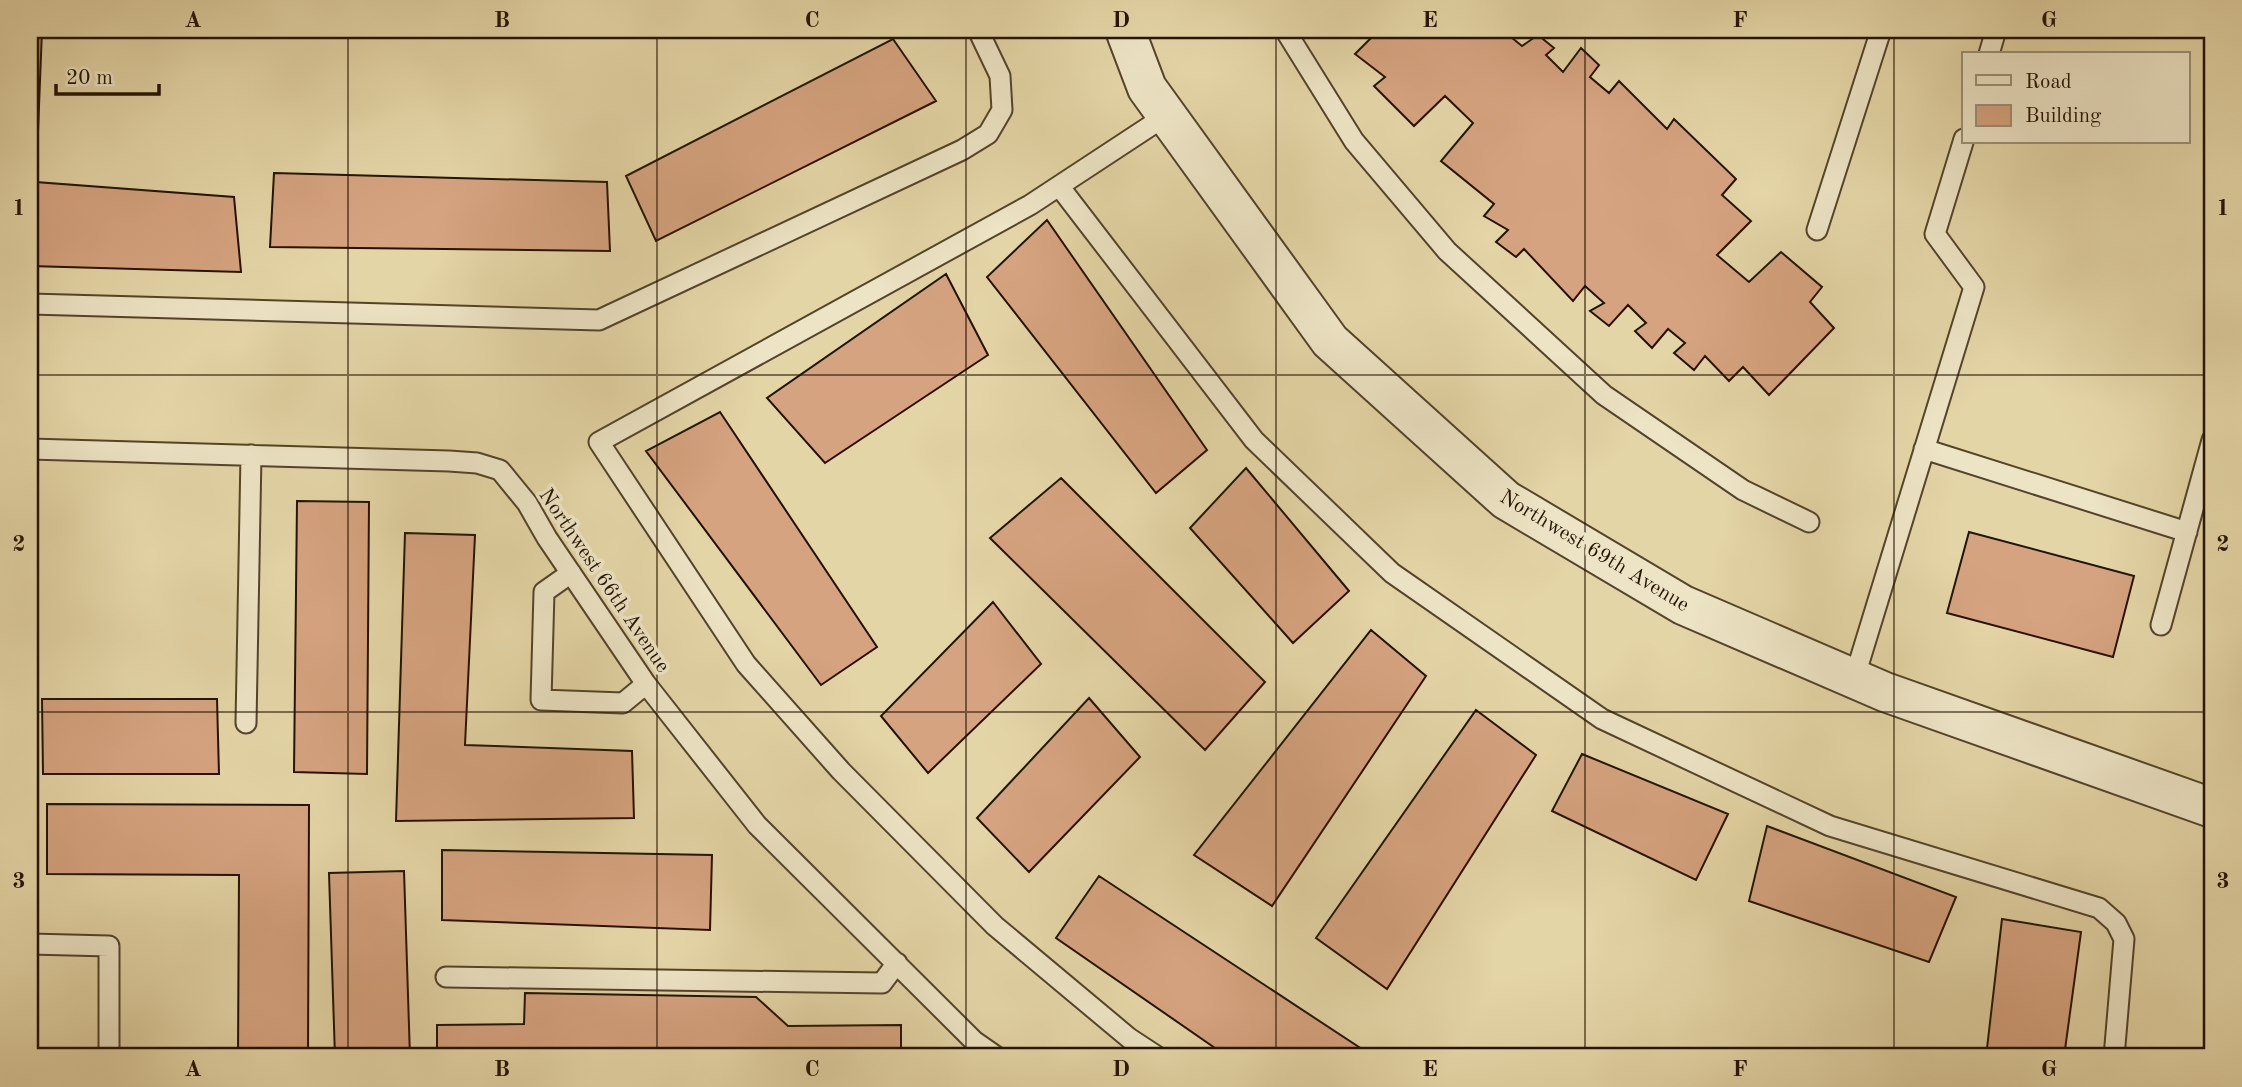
<svg xmlns="http://www.w3.org/2000/svg" width="2242" height="1087" viewBox="0 0 2242 1087" font-family="'Old Standard TT',serif">
	<style>
		.building { fill: #d5a37f; stroke: #231200; stroke-width: 2 }
		.lines { fill: none; stroke-linecap: round; stroke-linejoin: round }
		.service-casing { stroke: #53432a; stroke-width: 23 }
		.minor-casing { stroke: #53432a; stroke-width: 42 }
		.service { stroke: #ede4c5; stroke-width: 19 }
		.minor { stroke: #ede4c5; stroke-width: 38 }
		.grid { fill: none; stroke: #231200; stroke-width: 2; stroke-opacity: 0.55 }
		.labels { text-anchor: middle; stroke-width: 7; stroke-linejoin: round; paint-order: stroke }
		.street-label { font-size: 21px; fill: #231200; stroke: #ede4c5 }
		.neatline { fill: none; stroke: #231200; stroke-width: 2.5 }
		.grid-label { font-size: 23px; text-anchor: middle; font-weight: bold; fill: #231200 }
	</style>
	<rect width="100%" height="100%" fill="#e4d5a6"/>
	<filter id="stains"><feTurbulence type="fractalNoise" baseFrequency=".00286" numOctaves="4"/><feColorMatrix values="0 0 0 0 .2 0 0 0 0 .09 0 0 0 0 .02 0 0 0 .5 -.17"/></filter>
	<radialGradient id="worn" r=".72"><stop offset=".6" stop-color="#630" stop-opacity="0"/><stop offset="1" stop-color="#630" stop-opacity=".3"/></radialGradient>
	<path class="building" d="M30 30H42L36 182 234 197 241 272 30 266Z
		M1379 30H1509L1506 33 1522 46 1538 35 1554 48 1546 55 1563 72 1581 48 1599 65 1590 77 1609 93 1619 81 1667 129 1674 119 1736 179 1722 195 1751 221 1717 255 1749 282 1781 252 1822 287 1810 302 1834 328 1769 395 1743 367 1729 381 1705 356 1694 370 1674 353 1685 343 1668 329 1652 348 1635 331 1646 323 1628 305 1609 326 1590 311 1604 303 1585 286 1573 301 1524 249 1516 257 1496 242 1508 230 1484 216 1494 204 1441 161 1473 123 1445 96 1414 126 1374 86 1385 77 1355 54Z
		M893 39 936 101 656 241 626 176Z
		M274 173 607 182 610 251 270 247Z
		M1047 220 1207 450 1156 493 987 277Z
		M946 274 988 355 825 463 767 398Z
		M720 412 877 647 821 685 646 451Z
		M1246 468 1349 591 1293 643 1190 528Z
		M1061 478 1265 682 1205 750 990 538Z
		M297 501 369 502 367 774 294 772Z
		M1969 532 2134 576 2113 657 1947 613Z
		M405 533 475 535 465 745 632 751 634 818 396 821Z
		M993 602 1041 664 928 773 881 716Z
		M1371 630 1426 676 1272 906 1194 855Z
		M1089 698 1140 757 1029 872 977 818Z
		M42 699H217L219 774H43Z
		M1476 710 1536 755 1387 989 1316 938Z
		M1582 754 1728 814 1696 880 1552 811Z
		M47 804 309 805 308 1057H238L239 875 47 874Z
		M1767 826 1956 897 1929 962 1749 901Z
		M442 850 712 855 710 930 442 920Z
		M404 871 410 1057H335L329 873Z
		M1099 876 1374 1057H1228L1056 938Z
		M2002 919 2081 932 2064 1057H1986Z
		M525 993 756 997 788 1026 901 1025V1057H437V1025L524 1024Z"/>
	<g class="lines">
		<defs>
			<path id="service" d="M1285 30 1354 141 1447 251 1604 395 1743 490 1809 522
				M1989 54 1996 30
				M1059 186 1254 440 1392 573 1602 719 1830 826 2099 908 2116 923 2124 939 2114 1057
				M1817 230 1881 30
				M30 304 599 320 962 150 988 134 1002 110 1000 76 978 30
				M30 449 449 461 477 463 500 470 527 503 547 538 646 684 757 825 974 1041 997 1057
				M1924 449 2187 532
				M571 573 544 592 541 700 623 703 646 684
				M2161 625 2212 440
				M1854 679 1974 287 1935 234 1964 139
				M246 723 251 455
				M30 944 109 946V1057
				M446 977 882 983 897 963
				M1158 1057 1129 1038 995 926 841 771 746 664 599 442 1030 205 1167 115"/>
			<path id="minor" d="M1125 30 1147 88 1330 341 1506 500 1683 605 1885 692 2212 808"/>
		</defs>
		<use href="#service" class="service-casing"/>
		<use href="#minor" class="minor-casing"/>
		<use href="#service" class="service"/>
		<use href="#minor" class="minor"/>
	</g>
	<path class="grid" d="M348 30V1057M657 30V1057M966 30V1057M1276 30V1057M1585 30V1057M1894 30V1057M30 375H2212M30 712H2212"/>
	<g class="labels">
		<g class="street-label">
			<text transform="translate(1595 550) rotate(31)" y="7">Northwest 69th Avenue</text>
			<text transform="translate(605 580) rotate(56)" y="7">Northwest 66th Avenue</text>
		</g>
	</g>
	<rect width="2242" height="1087" fill="none" stroke="#e4d5a6" stroke-width="77"/>
	<rect x="1962" y="52" width="228" height="91" fill="#ede4c5" stroke="#9c9076" stroke-width="2"/>
	<rect x="1976" y="75" width="35" height="10" fill="#ede4c5" stroke="#9c9076" stroke-width="2"/>
	<text x="2025" y="88" font-size="21" fill="#231200">Road</text>
	<rect x="1976" y="105" width="35" height="21" fill="#d5a37f" stroke="#9c9076" stroke-width="2"/>
	<text x="2025" y="122" font-size="21" fill="#231200">Building</text>
	<path d="M56 84v10h103v-10" fill="none" stroke="#231200" stroke-width="3.5"/>
	<text x="66" y="84" font-size="21" fill="#231200" stroke="#ede4c5" stroke-width="5" paint-order="stroke">20 m</text>
	<rect x="38" y="38" width="2166" height="1010" class="neatline"/>
	<g class="grid-label">
		<text x="193" y="27">A</text>
		<text x="502" y="27">B</text>
		<text x="812" y="27">C</text>
		<text x="1121" y="27">D</text>
		<text x="1430" y="27">E</text>
		<text x="1740" y="27">F</text>
		<text x="2049" y="27">G</text>
		<text x="19" y="215">1</text>
		<text x="2223" y="215">1</text>
		<text x="19" y="551">2</text>
		<text x="2223" y="551">2</text>
		<text x="19" y="888">3</text>
		<text x="2223" y="888">3</text>
		<text x="193" y="1076">A</text>
		<text x="502" y="1076">B</text>
		<text x="812" y="1076">C</text>
		<text x="1121" y="1076">D</text>
		<text x="1430" y="1076">E</text>
		<text x="1740" y="1076">F</text>
		<text x="2049" y="1076">G</text>
	</g>
	<rect width="100%" height="100%" filter="url(#stains)"/>
	<rect width="100%" height="100%" fill="url(#worn)"/>
</svg>
